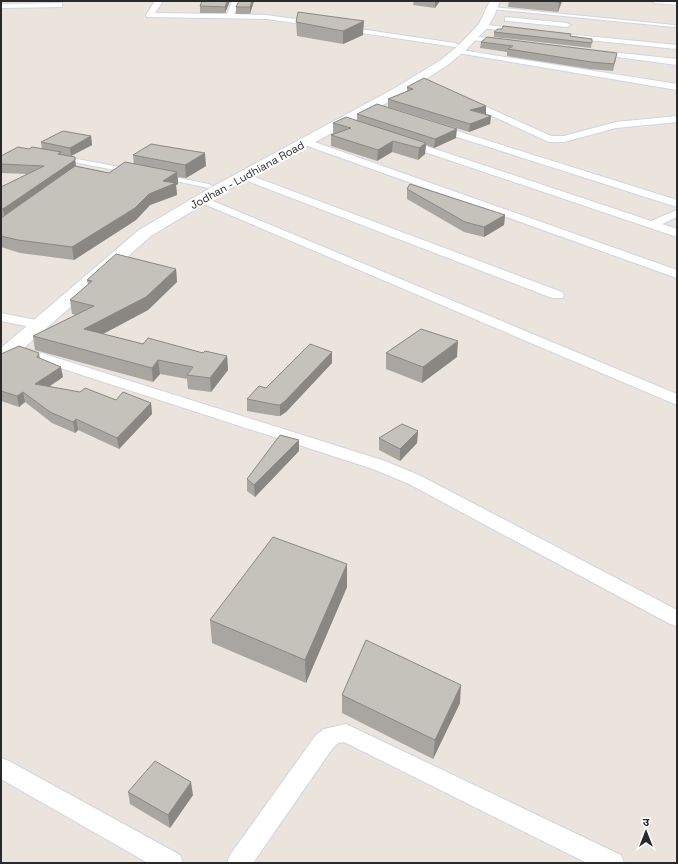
<svg xmlns="http://www.w3.org/2000/svg" width="678" height="864" viewBox="0 0 678 864" font-family="'Space Grotesk','Noto Sans Devanagari',sans-serif">
	<style>
		.lines { fill: none; stroke-linecap: round; stroke-linejoin: round }
		.lane-casing { stroke: #d1d4e0; stroke-width: 2 }
		.street-casing { stroke: #d1d4e0; stroke-width: 2 }
		.secondary-casing { stroke: #d1d4e0; stroke-width: 2 }
		.lane { fill: #fff; fill-rule: evenodd }
		.street { fill: #fff; fill-rule: evenodd }
		.secondary { fill: #fff; fill-rule: evenodd }
		.wall { fill: #a9a6a1 }
		.shaded-wall { fill: #8a8783 }
		.building { fill: #c5c1bb; stroke: #8a8783 }
		.labels { text-anchor: middle; stroke-width: 4; stroke-linejoin: round; paint-order: stroke }
		.far-street-label { font-size: 11px; fill: #292929; stroke: #fff }
	</style>
	<rect width="100%" height="100%" fill="#eae4dc"/>
	<g class="lines">
		<defs>
			<path id="lane" d="M493 7 674 25 676 26 674 27 492 9Z
				M66 157 125 168 128 170 125 172 64 160V158Z
				M168 176 209 184 212 186 209 188 166 179V177Z"/>
			<path id="street" d="M155 1H163L155 13 227 14 232 1H240L234 14 266 15 317 22 321 24 317 26 266 19 147 17 146 15Z
				M651 1H677V5L655 3Z
				M59 3H62V7L1 8V4Z
				M505 17 567 23 571 25 567 27 508 21H505Z
				M479 24 524 29 528 31 524 33 482 28H479Z
				M339 26 455 43 459 45 455 47 342 30 338 28Z
				M546 32 677 45V49L549 36 545 34Z
				M469 36 504 40 508 42 504 44 472 40H469Z
				M455 49 677 84V90L458 53H455Z
				M592 50 677 59V65L595 54 591 52Z
				M467 98 551 136H564L616 122 677 116V122L616 128 564 142H549L464 103 462 101Z
				M435 124 677 200V207L432 129 430 127 432 125Z
				M306 139 677 270V278L302 144 301 142Z
				M405 139 651 221 677 210V217L662 224 677 229V237L401 144 400 142Z
				M244 173 562 292 564 295 562 298H552L240 178 239 176Z
				M201 196 677 394V405L197 201 195 199Z
				M1 313 46 322 48 325 46 328 41 329 1 321Z
				M19 346 385 461 421 476 677 610V626L670 624 409 484 373 469 14 353 12 350 14 347Z
				M346 724 621 855 624 863H587L344 742 338 743 332 749 253 863H227L230 855 316 735 324 729Z
				M1 758 9 761 180 855 183 863H148L1 779Z"/>
			<path id="secondary" d="M490 1H500L494 16 487 28 466 50 449 64 403 94 222 193 151 236 8 362 1 364V348L139 230 212 187 395 88 441 60 458 46 479 24Z"/>
		</defs>
		<use href="#lane" class="lane-casing"/>
		<use href="#street" class="street-casing"/>
		<use href="#secondary" class="secondary-casing"/>
		<use href="#lane" class="lane"/>
		<use href="#street" class="street"/>
		<use href="#secondary" class="secondary"/>
	</g>
	<path class="wall" d="M202 1H230L225 13H200V6Z
		M239 1H254L250 14H236V7Z
		M414 1H440L435 8 413 5Z
		M509 1H562L558 12 508 7Z
		M296 22 363 35 343 44 297 36Z
		M494 32 570 36 592 39 591 48 494 37Z
		M481 42 616 59 613 71 590 69 507 56V52L480 48Z
		M407 87 486 106V114L491 116 490 124 469 132 388 107V99L407 91Z
		M357 114 456 138 434 148 426 145 425 154 418 160 392 152 377 161 331 146V135L334 134H333V123L357 120Z
		M91 136 92 145 71 156 76 166 109 173 134 164 133 155 206 166 186 178 178 177V184L176 185 177 195 150 205 136 220 74 260 20 253 1 247V187L27 174 1 173V156L29 149H42L41 142Z
		M407 189 505 215 504 225 484 237 464 232 407 199Z
		M176 269 177 282 148 310 103 334 143 344 203 353 227 356 228 370 211 392 188 389 187 379 160 374 153 382 35 350 33 336 76 315 72 314 70 300 88 285 87 280Z
		M332 352V363L286 412 280 416H277L247 411V399Z
		M39 353 40 358 63 377 49 386 116 400 151 403 152 414 119 449 78 430 75 433 52 423 25 402 19 407 1 401V354Z
		M386 353 457 357 422 383 386 369Z
		M418 431 417 443 400 461 379 450V438Z
		M299 451 255 497 247 491V479Z
		M347 564V587L306 683 212 643 210 620Z
		M342 695 460 703 433 759 342 713Z
		M128 792 193 795 170 828 130 804Z"/>
	<path class="shaded-wall" d="M227 1H230L225 13V7Z
		M252 1H254L250 14V7Z
		M435 1H440L435 8Z
		M560 1H562L558 12 559 2Z
		M364 21 363 35 343 44V31Z
		M486 106V114L470 110Z
		M491 116 490 124 469 132 470 124Z
		M457 129 456 138 434 148 435 139Z
		M91 136 92 145 71 156 70 148Z
		M393 141 392 152 377 161 378 150Z
		M426 143 425 154 418 160 419 148Z
		M205 153 206 166 186 178 185 165Z
		M75 157 76 166V169L5 218 3 209Z
		M177 172 178 184 176 185 177 195 150 205 136 220 74 260 72 247 149 194 163 181Z
		M505 215 504 225 484 237V227Z
		M176 269 177 282 148 310 86 343 84 329Z
		M458 341 457 357 422 383 423 367Z
		M332 352V363L286 412 280 416V405Z
		M227 356 228 370 211 392 210 378Z
		M158 360 160 374 153 382 152 368Z
		M61 367 63 377 37 395 35 384Z
		M23 392 25 402 19 407 17 396Z
		M151 403 152 414 119 449 117 438Z
		M76 419 78 430 75 433 73 422Z
		M418 431 417 443 400 461V449Z
		M299 440V451L255 497 254 485Z
		M347 564V587L306 683 305 660Z
		M461 685 460 703 433 759 435 740Z
		M191 782 193 795 170 828 168 815Z"/>
	<path class="building" d="M202 1H227L225 7 200 6Z
		M239 1H252L250 7H236Z
		M547 1H560L559 2Z
		M298 12 364 21 343 31 296 22Z
		M503 26 571 34 570 36 592 39V43L494 32 498 29H502Z
		M487 37 617 53 614 64 591 62 508 49 513 46 481 42Z
		M424 78 486 106 470 110 491 116 470 124 388 99 413 89 407 87Z
		M377 104 457 129 435 139 357 114Z
		M346 117 426 143 419 148 393 141 378 150 331 135 351 128 333 123Z
		M63 131 91 136 70 148 41 142Z
		M151 144 205 153 185 165 133 155Z
		M18 147 29 149 32 147 61 152 58 154 75 157V160L3 209 1 208V187L44 166 1 164V156Z
		M125 162 177 172 163 181 176 183 149 194 135 208 72 247 18 240 1 236V218L75 166 109 173Z
		M410 184 505 215 484 227 465 222 407 189Z
		M116 254 176 269 146 297 84 329 143 344 148 338 203 353 205 351 227 356 210 378 187 375 193 367 158 360 152 368 33 336 94 306 70 300 92 281 87 280Z
		M421 329 458 341 423 367 386 353Z
		M310 344 332 352 285 401 280 405H277L247 399 259 386 266 388Z
		M19 346 39 353 37 357 61 367 35 384 80 392 85 388 116 400 123 392 151 403 117 438 76 419 73 422 50 412 23 392 17 396 1 391V354Z
		M402 424 418 431 400 449 379 438Z
		M280 435 299 440 254 485 247 479Z
		M273 537 347 564 305 660 210 620Z
		M366 640 461 685 435 740 342 695Z
		M155 761 191 782 168 815 128 792Z"/>
	<g class="labels">
		<g class="far-street-label">
			<text transform="translate(247 175) rotate(-29)" y="4">Jodhan - Ludhiana Road</text>
		</g>
	</g>
	<rect width="678" height="864" fill="none" stroke="#292929" stroke-width="4"/>
	<g transform="translate(646 832)" stroke="#ffffff" stroke-width="3" paint-order="stroke">
	<path d="M0-3L7 15L0 10L-7 15Z" fill="#292929"/>
	<text y="-6" font-size="11" font-weight="bold" text-anchor="middle" fill="#292929">उ</text>
	</g>
</svg>
